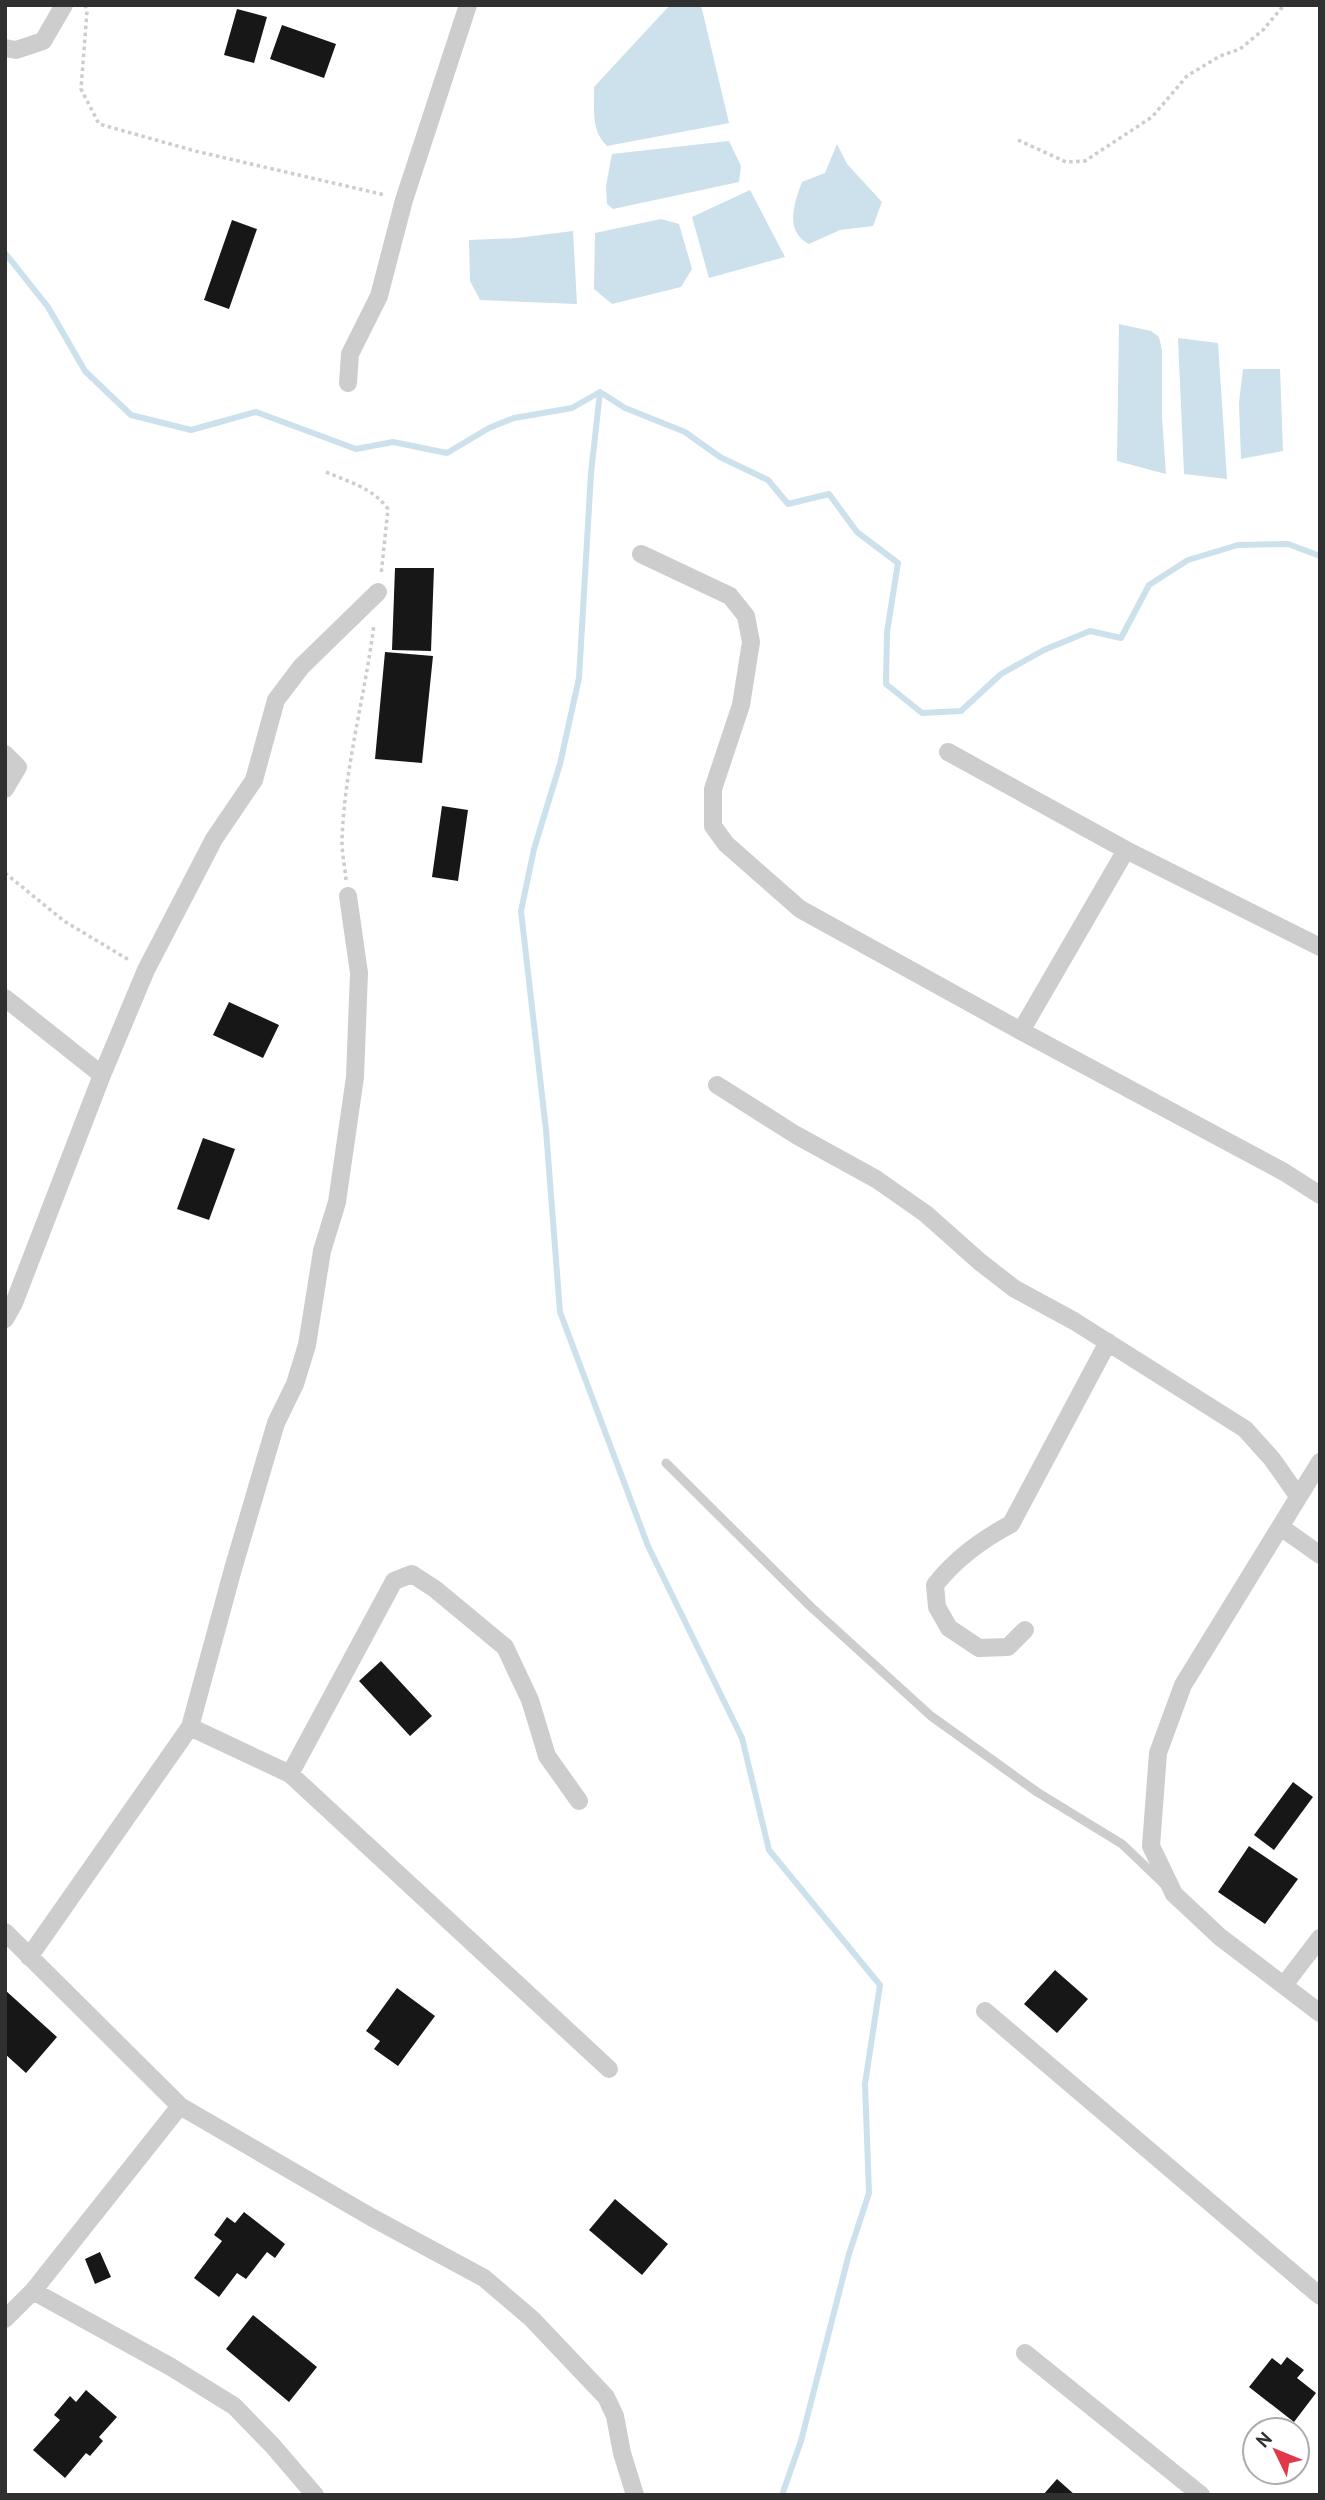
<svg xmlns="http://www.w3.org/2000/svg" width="1325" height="2500" viewBox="0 0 1325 2500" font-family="'PT Sans',sans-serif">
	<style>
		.water { fill: #cce1ec }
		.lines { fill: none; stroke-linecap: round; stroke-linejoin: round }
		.stream { stroke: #cce1ec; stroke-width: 6 }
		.building { fill: #171717 }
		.path { stroke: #cdcdcd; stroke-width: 3.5; stroke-dasharray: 3.5 3.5; stroke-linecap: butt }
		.lane { stroke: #cdcdcd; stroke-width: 9 }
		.street { stroke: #cdcdcd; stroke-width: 18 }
	</style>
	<rect width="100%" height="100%" fill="#fff"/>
	<path class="water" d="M670 5H701L729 123 607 146C590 130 595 108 594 87Z
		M729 141 741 166 739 182 613 209 607 204 606 186 612 154Z
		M837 144 847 164 882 202 873 226 840 230 809 244C784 231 794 204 802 182L825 173Z
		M750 190 785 257 709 278 692 217Z
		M661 219 679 224 692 269 681 287 612 304 594 289 595 233Z
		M573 231 577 304 480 300 470 281 469 240 517 238Z
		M1119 324 1151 331 1159 337 1162 350V417L1166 474 1117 461Z
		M1178 338 1218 343 1227 479 1184 474Z
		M1243 369H1280L1283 451 1241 459 1239 403Z"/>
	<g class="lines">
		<path class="stream" d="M5 253 48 307 85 371 131 415 191 430 256 412 356 449 393 442 447 453 489 428 514 418 572 408 600 392 625 408 685 432 720 457 768 480 788 504 829 494 857 532 898 563 887 632 886 684 922 713 961 711 1001 674 1044 650 1090 631 1121 638 1149 585 1188 560 1238 545 1288 544 1320 556
			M600 392 591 473 579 678 560 764 534 849 521 911 546 1130 560 1312 648 1546 742 1738 769 1850 880 1985 865 2084 869 2193 849 2254 801 2441 782 2495"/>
	</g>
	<path class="building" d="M237 9 267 17 254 63 224 55Z
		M282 25 336 44 324 78 270 59Z
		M232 220 257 229 229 309 204 300Z
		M395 568H434L431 651 392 650Z
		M385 652 433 656 422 763 375 759Z
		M442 806 468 810 458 881 432 877Z
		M229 1002 279 1025 263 1058 213 1035Z
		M203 1138 235 1149 209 1220 177 1209Z
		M381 1661 432 1716 410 1736 359 1681Z
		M1293 1782 1313 1797 1274 1850 1254 1835Z
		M1249 1846 1298 1879 1265 1924 1218 1892Z
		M1055 1970 1088 1999 1057 2033 1024 2004Z
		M397 1988 435 2016 398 2066 374 2049 380 2041 366 2031Z
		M5 1990 57 2037 26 2073 5 2054Z
		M615 2199 668 2244 642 2275 589 2230Z
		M244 2212 285 2244 275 2258 267 2252 246 2279 237 2273 219 2297 194 2278 222 2241 214 2235 227 2217 235 2223Z
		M100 2252 111 2277 95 2284 85 2259Z
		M253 2315 317 2367 289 2402 226 2349Z
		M1287 2357 1304 2370 1297 2378 1316 2393 1294 2422 1249 2387 1272 2358 1281 2365Z
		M86 2390 117 2417 99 2437 103 2441 90 2456 86 2453 65 2478 33 2450 60 2420 54 2415 70 2396 76 2402Z
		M1057 2479 1075 2495H1043Z"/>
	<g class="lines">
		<path class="path" d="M85 5 87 11 81 89 99 124 195 151 385 195
			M1018 140 1066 162 1085 161 1152 117 1187 76 1220 56 1240 49 1263 30 1284 5
			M326 472C349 482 373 488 388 509L381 575
			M5 873 64 921 129 960
			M346 880C345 867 342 854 342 842 344 769 365 697 374 624"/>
		<path class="lane" d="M666 1463 811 1607 931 1716 1037 1792 1122 1844 1165 1885"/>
		<path class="street" d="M5 48 16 50 43 41 64 5
			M348 383 350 354 379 296 404 200 468 5
			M641 554 730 596 746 616 751 642 741 705 713 789V826L726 844 800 909 1021 1031 1284 1172 1320 1195
			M948 752 1126 850 1320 947
			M5 754 18 767 5 789
			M5 998 102 1075
			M1021 1031 1126 850
			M717 1085 796 1135 876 1179 926 1214 980 1262 1015 1289 1074 1321 1245 1429 1272 1459 1298 1496
			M5 1319 14 1303 102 1075 146 970 214 839 254 780 276 700 301 667 378 592
			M1320 1462 1183 1685 1158 1753 1151 1846 1174 1894 1220 1937 1320 2013
			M1282 1528 1320 1555
			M1025 1630 1008 1647 979 1648 949 1628 937 1607 935 1585C956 1558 981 1540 1011 1524L1108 1342
			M190 1727 290 1774 609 2069
			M290 1774 394 1581 412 1574 435 1589 505 1647 530 1700 547 1756 579 1801
			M5 1932 180 2106 371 2217 484 2278 532 2319 606 2397 615 2416 622 2453 635 2495
			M29 1957 190 1727 233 1569 276 1423 295 1384 307 1345 322 1251 337 1202 355 1077 359 973 348 896
			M1284 1985 1320 1938
			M985 2011 1320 2296
			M33 2291 171 2367 234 2406 272 2445 315 2495
			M5 2319 33 2291 180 2106
			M1025 2353 1201 2495"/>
	</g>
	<rect width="1325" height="2500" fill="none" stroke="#303030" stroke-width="14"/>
	<g transform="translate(1276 2451) rotate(313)"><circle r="33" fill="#ffffff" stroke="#acacac" stroke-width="2"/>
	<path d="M0-5L12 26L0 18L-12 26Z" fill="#e2384a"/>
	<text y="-10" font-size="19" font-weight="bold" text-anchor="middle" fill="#303030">N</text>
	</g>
</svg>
